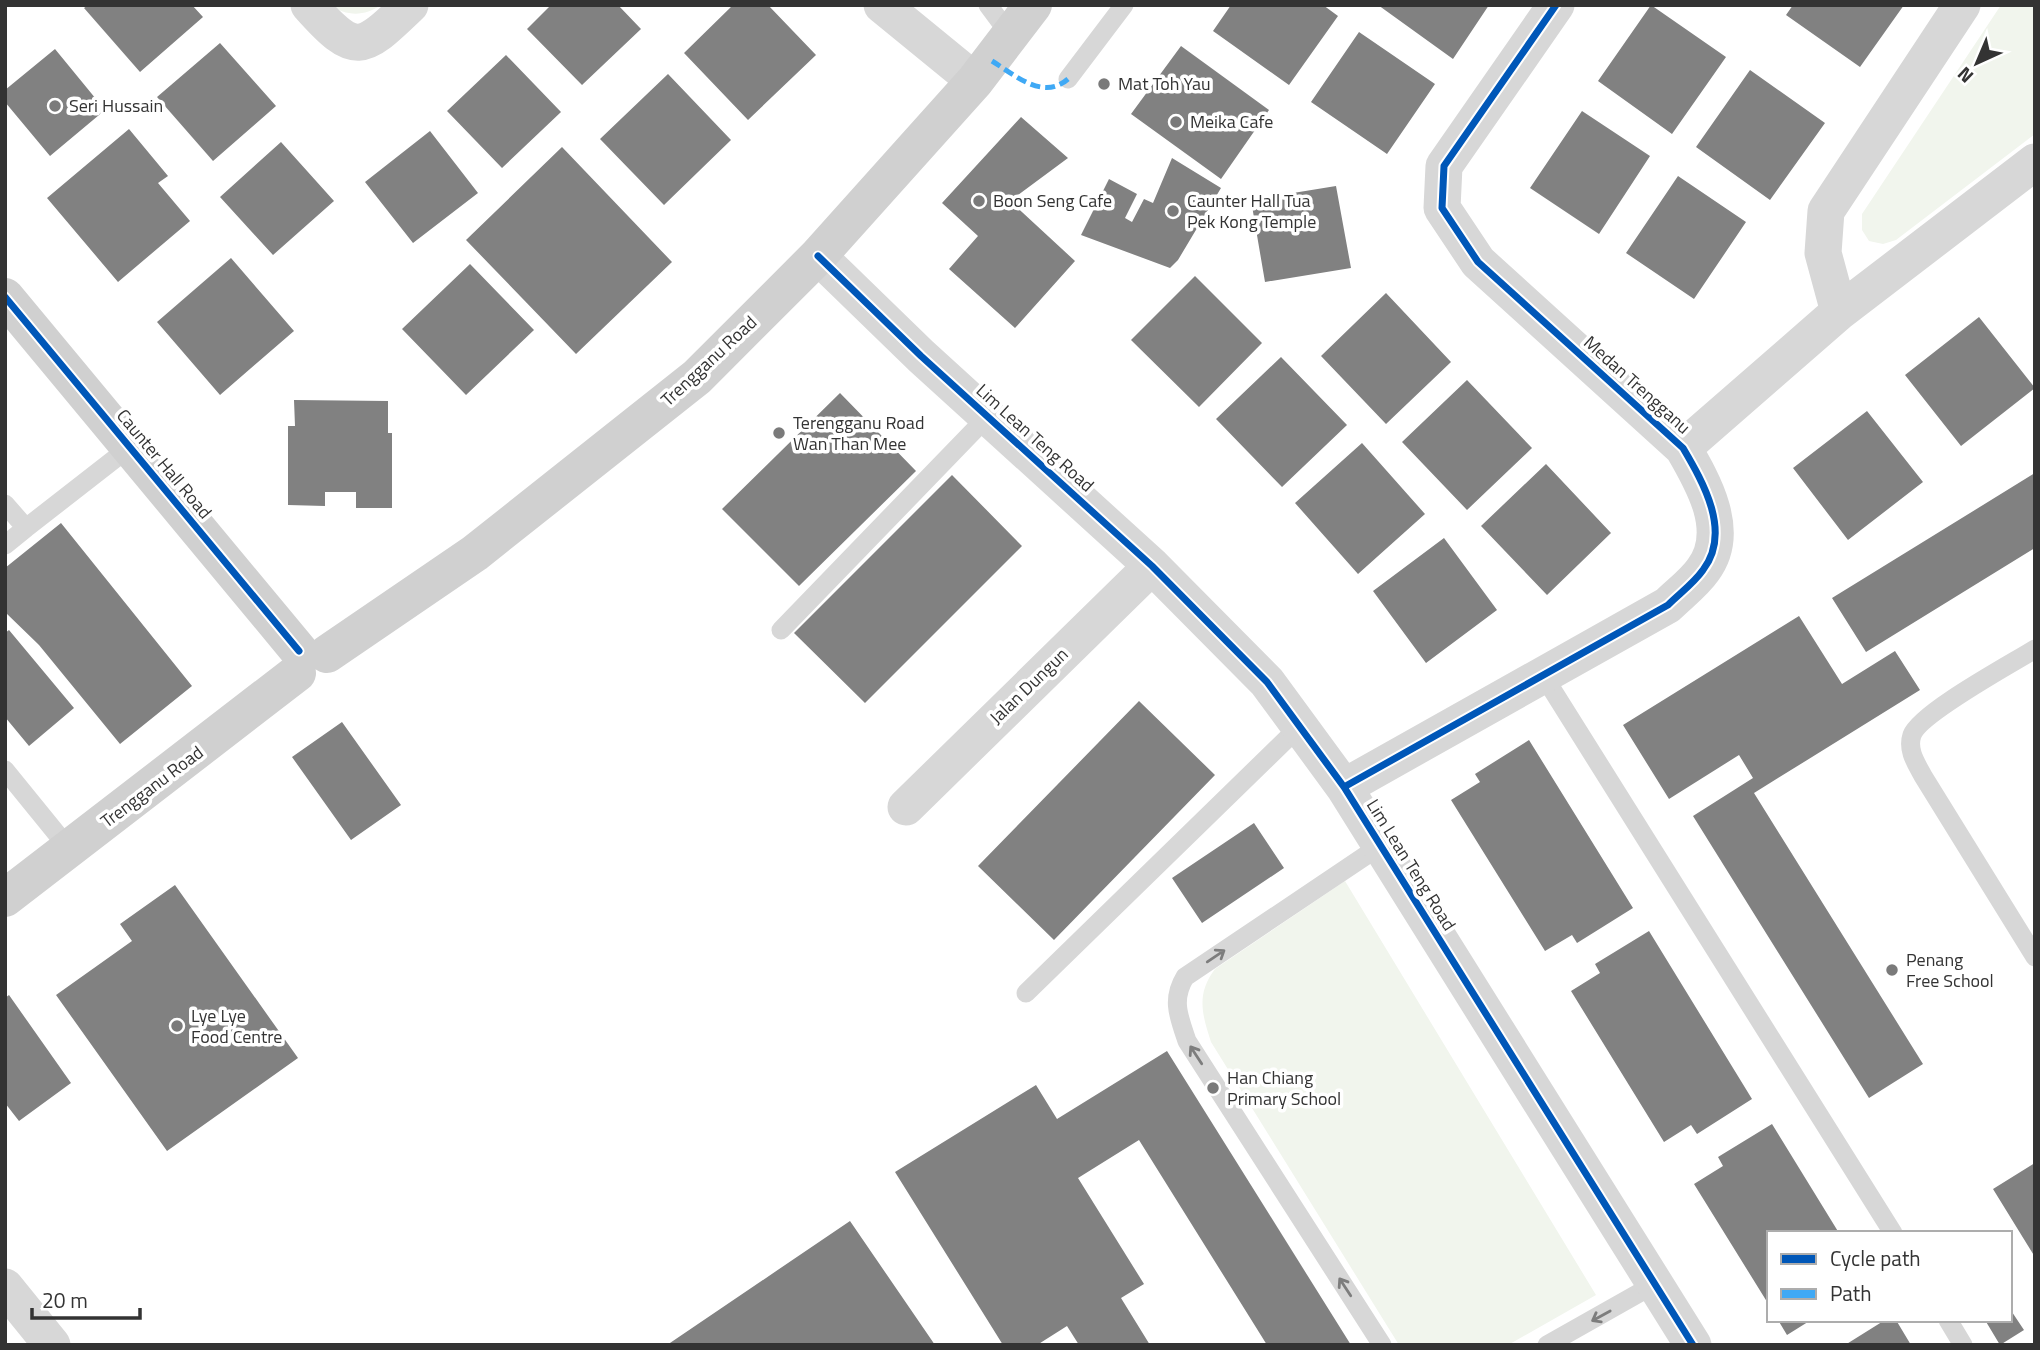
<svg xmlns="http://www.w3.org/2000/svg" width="2040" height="1350" viewBox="0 0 2040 1350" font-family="'Titillium Web',sans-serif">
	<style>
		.green { fill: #f1f5ed }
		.building { fill: #818181 }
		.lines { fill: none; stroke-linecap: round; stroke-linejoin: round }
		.lane { stroke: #d7d7d7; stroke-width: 19 }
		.street { stroke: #d7d7d7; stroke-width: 37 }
		.secondary { stroke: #d0d0d0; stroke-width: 38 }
		.quiet { stroke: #3fa9f5; stroke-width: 5; stroke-dasharray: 10 5; stroke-linecap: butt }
		.cycleway-casing { stroke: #fff; stroke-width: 11 }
		.cycleway { stroke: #0057b8; stroke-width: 7 }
		.oneway { stroke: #7d7d7d }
		.poi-dot { fill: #7a7a7a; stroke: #fff; stroke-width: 2.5 }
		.labels { text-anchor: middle; stroke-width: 7; stroke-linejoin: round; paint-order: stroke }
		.poi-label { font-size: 18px; fill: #333; stroke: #fff; text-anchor: start }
		.street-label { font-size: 18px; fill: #333; stroke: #fff }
	</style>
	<rect width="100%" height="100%" fill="#fff"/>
	<path class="green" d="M330 5H381C364 17 346 16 330 5Z
		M2001 5H2035V134L1896 240 1883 244 1869 241 1862 230V214Z
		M1345 881 1596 1295 1508 1345H1399L1211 1042C1202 1014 1196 994 1215 969Z"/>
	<path class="building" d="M88 5H192L203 17 140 72 84 8Z
		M551 5H618L641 29 582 85 527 29Z
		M733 5H768L816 55 748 120 684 53Z
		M1231 5H1323L1338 16 1289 85 1213 31Z
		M1378 5H1489L1453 59Z
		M1651 5 1726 57 1672 134 1598 81Z
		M1793 5H1904L1860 67 1786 15Z
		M1359 32 1435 84 1387 154 1311 102Z
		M220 43 276 106 213 161 157 97Z
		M1181 46 1269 110 1221 179 1131 114Z
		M55 49 105 110 50 156 5 102V90Z
		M506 55 561 112 502 168 447 111Z
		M1750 70 1825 123 1770 200 1696 147Z
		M668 74 731 140 664 205 600 139Z
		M1582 111 1650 156 1599 234 1530 188Z
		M1021 117 1068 158 1010 201 1075 261 1015 328 949 269 978 236 942 203Z
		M129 129 168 176 158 183 190 221 118 282 47 198Z
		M430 131 478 193 413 243 365 182Z
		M281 142 334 201 273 255 220 197Z
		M562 147 672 262 576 354 466 240Z
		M1172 158 1221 188 1178 260 1170 268 1081 235 1109 179 1137 194 1125 218 1132 222 1144 199 1153 203Z
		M1678 176 1746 222 1694 299 1626 253Z
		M1336 186 1351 268 1265 282 1251 200Z
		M231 258 294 331 220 395 157 322Z
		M470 264 534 330 466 395 402 329Z
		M1195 276 1262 343 1199 407 1131 340Z
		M1386 293 1451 362 1386 424 1321 356Z
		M1979 317 2035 388 1961 446 1905 375Z
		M1281 357 1347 425 1282 487 1216 419Z
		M1467 380 1532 448 1467 510 1402 442Z
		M840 393 916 471 799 586 722 509Z
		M294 400 388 401V433H392V508H356V492H325V506L288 505V426H295Z
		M1867 411 1923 482 1848 540 1793 468Z
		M1362 443 1425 514 1358 574 1295 503Z
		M1546 464 1611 533 1547 595 1481 526Z
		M2035 473V548L1866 652 1832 598Z
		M952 475 1022 546 865 703 794 633Z
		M61 523 192 686 120 744 39 645 5 612V568Z
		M1444 538 1497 610 1426 663 1373 591Z
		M1799 616 1842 684 1895 651 1920 690 1754 793 1923 1064 1869 1098 1693 816 1753 778 1739 755 1669 799 1623 725Z
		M9 630 74 708 29 746 5 717V633Z
		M1139 701 1215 775 1054 940 978 866Z
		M342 722 401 805 351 840 292 757Z
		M1529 740 1633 908 1577 943 1572 935 1545 951 1451 800 1480 782 1475 774Z
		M1254 823 1284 868 1202 923 1172 878Z
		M175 885 298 1058 167 1151 56 995 132 941 120 924Z
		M1649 931 1752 1099 1697 1134 1691 1125 1664 1142 1571 991 1600 973 1595 964Z
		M9 995 71 1083 19 1121 5 1103V998Z
		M1167 1051 1351 1345H1267L1139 1140 1078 1178 1144 1284 1121 1298 1150 1345H1079L1067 1326 1037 1345H1003L895 1172 1036 1085 1057 1119Z
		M1772 1124 1839 1233H1769V1305L1694 1184 1723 1166 1718 1157Z
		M2035 1163V1257L1993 1189Z
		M850 1221 935 1345H667Z
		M2010 1309 2024 1330 2000 1345 1985 1320H2010Z
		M1778 1320H1811L1787 1335Z
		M1885 1320H1896L1911 1345H1845Z"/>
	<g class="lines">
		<path class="lane" d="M988 5 1011 36
			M1068 79 1124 5
			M5 504 26 528 130 447
			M5 545 26 528
			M781 630 988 416
			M2035 649C2011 664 1920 713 1912 735 1907 750 1916 763 1923 776L2035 957
			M1543 675 1893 1233
			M5 770 70 850
			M1380 846 1185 977C1171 1000 1179 1017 1187 1041L1382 1345
			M1026 993 1300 726
			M1948 1320 1963 1345
			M1547 1345 1655 1284"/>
		<path class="street" d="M309 5C356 58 362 51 410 5
			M882 5 975 81
			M818 256 921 356 1152 566 1267 682 1344 787 1693 1345
			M1839 312 1823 253 1826 211 1962 5
			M1683 448 1839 312 2035 162
			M1344 787 1668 605C1679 594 1694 583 1703 570 1732 532 1703 482 1683 448L1478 262 1442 208 1444 166 1556 5
			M906 807 1152 566
			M5 1287 52 1345"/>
		<path class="secondary" d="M5 297 299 651
			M327 654 475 553 697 377 818 256 975 81 1033 5
			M5 898 297 673"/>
		<path class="quiet" d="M992 61C1015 75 1043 101 1068 79"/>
		<defs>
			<path id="cycleway" d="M818 256 921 356 1152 566 1267 682 1344 787 1693 1345
				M5 297 299 651
				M1344 787 1668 605C1679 594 1694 583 1703 570 1732 532 1703 482 1683 448L1478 262 1442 208 1444 166 1556 5"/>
		</defs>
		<use href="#cycleway" class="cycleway-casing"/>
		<use href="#cycleway" class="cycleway"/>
	</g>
	<defs><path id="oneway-shaft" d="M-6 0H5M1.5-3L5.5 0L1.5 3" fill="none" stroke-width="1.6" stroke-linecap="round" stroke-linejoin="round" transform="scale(1.75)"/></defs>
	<g class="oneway">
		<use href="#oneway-shaft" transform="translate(1216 956) rotate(-34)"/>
		<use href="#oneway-shaft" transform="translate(1196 1055) rotate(-123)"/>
		<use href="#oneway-shaft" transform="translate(1345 1287) rotate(-123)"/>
		<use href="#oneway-shaft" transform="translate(1601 1316) rotate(151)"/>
	</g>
	<g class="poi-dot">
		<circle cx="1104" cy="84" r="7"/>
		<circle cx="55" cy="106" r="7"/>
		<circle cx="1176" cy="122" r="7"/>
		<circle cx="979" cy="201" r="7"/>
		<circle cx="1173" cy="211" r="7"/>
		<circle cx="779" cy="433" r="7"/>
		<circle cx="1892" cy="970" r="7"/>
		<circle cx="177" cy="1026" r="7"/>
		<circle cx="1213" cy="1088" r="7"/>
	</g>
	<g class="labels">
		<g class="poi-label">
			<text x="1118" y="90">Mat Toh Yau</text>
			<text x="69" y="112">Seri Hussain</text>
			<text x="1190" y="128">Meika Cafe</text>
			<text x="993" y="207">Boon Seng Cafe</text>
			<text x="1187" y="207">Caunter Hall Tua<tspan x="1187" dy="21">Pek Kong Temple</tspan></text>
			<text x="793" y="429">Terengganu Road<tspan x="793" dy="21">Wan Than Mee</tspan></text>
			<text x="1906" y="966">Penang<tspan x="1906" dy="21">Free School</tspan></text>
			<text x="191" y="1022">Lye Lye<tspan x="191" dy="21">Food Centre</tspan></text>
			<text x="1227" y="1084">Han Chiang<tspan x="1227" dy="21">Primary School</tspan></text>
		</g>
		<g class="street-label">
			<text transform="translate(709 361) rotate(-43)" y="6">Trengganu Road</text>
			<text transform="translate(1637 385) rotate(42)" y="6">Medan Trengganu</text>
			<text transform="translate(1035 438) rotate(42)" y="6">Lim Lean Teng Road</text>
			<text transform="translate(164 464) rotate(50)" y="6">Caunter Hall Road</text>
			<text transform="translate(1029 686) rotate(-44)" y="6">Jalan Dungun</text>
			<text transform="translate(152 787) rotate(-37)" y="6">Trengganu Road</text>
			<text transform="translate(1411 865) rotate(58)" y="6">Lim Lean Teng Road</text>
		</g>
	</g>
	<rect width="2040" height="1350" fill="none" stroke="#333333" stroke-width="14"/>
	<rect x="1767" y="1231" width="245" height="91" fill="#ffffff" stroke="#adadad" stroke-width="2"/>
	<rect x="1781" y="1254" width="35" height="10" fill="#0057b8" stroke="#adadad" stroke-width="2"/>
	<text x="1830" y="1266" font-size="21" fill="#333333">Cycle path</text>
	<rect x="1781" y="1289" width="35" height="10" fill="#3fa9f5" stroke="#adadad" stroke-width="2"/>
	<text x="1830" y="1301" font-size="21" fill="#333333">Path</text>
	<g transform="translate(1977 63) rotate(224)" stroke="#ffffff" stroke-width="5" paint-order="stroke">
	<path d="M0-5L12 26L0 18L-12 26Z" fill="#333333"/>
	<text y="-10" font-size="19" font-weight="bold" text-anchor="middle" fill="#333333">N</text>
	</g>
	<path d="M32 1308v10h108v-10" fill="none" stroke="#333333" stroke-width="3.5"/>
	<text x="42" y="1308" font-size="21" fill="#333333" stroke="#ffffff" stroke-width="5" paint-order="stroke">20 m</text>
</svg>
